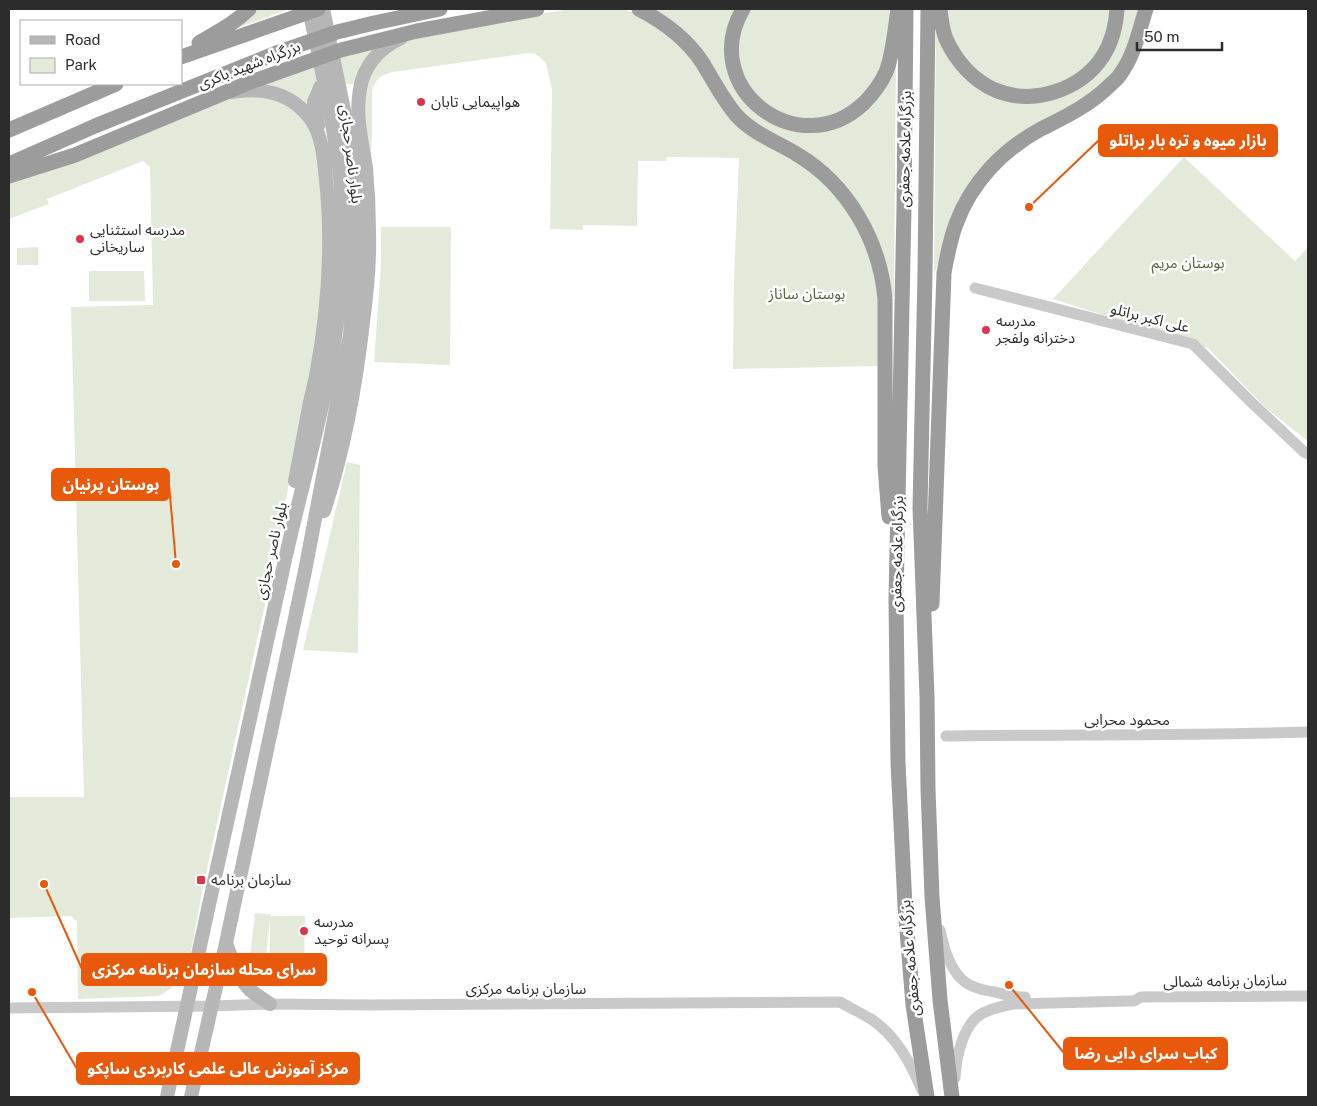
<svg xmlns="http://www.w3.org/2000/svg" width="1317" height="1106" viewBox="0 0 1317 1106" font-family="'Public Sans','Noto Sans Arabic',sans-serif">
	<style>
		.green { fill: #e3eada }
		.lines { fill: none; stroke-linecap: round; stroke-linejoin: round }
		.tertiary { stroke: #c9c9c9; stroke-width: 11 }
		.secondary { stroke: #b6b6b6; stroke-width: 14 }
		.trunk { stroke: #9c9c9c; stroke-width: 15 }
		.poi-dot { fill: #dd354b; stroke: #fff; stroke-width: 2 }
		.labels { text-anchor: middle; stroke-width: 5; stroke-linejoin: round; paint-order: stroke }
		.street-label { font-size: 15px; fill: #2c2c2c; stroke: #fff }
		.poi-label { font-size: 15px; fill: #2c2c2c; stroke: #fff; text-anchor: start }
		.park-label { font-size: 15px; fill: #52663c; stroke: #fff }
		.leader { fill: none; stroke: #e8590c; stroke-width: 2 }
		.callout-dot { fill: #e8590c; stroke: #fff; stroke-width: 2 }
		.callout { fill: #e8590c; stroke: #e8590c; stroke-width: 2 }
		.callout-label { font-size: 16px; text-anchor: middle; font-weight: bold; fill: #fff }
	</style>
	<rect width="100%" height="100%" fill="#fff"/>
	<path class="green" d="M254 9H289L222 34Z
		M570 9H623L641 15 664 27 696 62 722 104 809 168 855 218 879 281 878 366 733 369 734 280 739 158 667 157 666 161H638L637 226 583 225V230L550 229 552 90 546 63 536 54 529 53 393 72C382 74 375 79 372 91V136L370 169 363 95 369 72 399 42 504 20Z
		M649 9H736L728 29 756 111 844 122 896 56 894 297 889 296 853 200 750 122Z
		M747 9H890L887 54 874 83 847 111 819 120 781 115 752 92 737 59 742 17Z
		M936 9 939 23 992 93 1079 86 1122 9H1140L1132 42 1115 72 1091 96 1013 140 947 237 934 275Z
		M944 9H1113L1099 54 1070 81 1023 92 982 78 956 49Z
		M380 44 357 85 343 83 337 56Z
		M315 64 319 80C308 87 309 96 311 108L259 86Z
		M256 94 292 106 314 135 325 210 320 326 292 465 279 540 202 892 188 968 179 981 170 989 159 996 78 999 77 922 71 916 9 918V797H84L71 307 153 305 150 167 143 161 47 199 49 204 9 219V180L225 98Z
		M1184 157 1295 261 1308 247V441L1266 408 1208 348 1053 299Z
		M381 227H451L450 365 374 362 381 265Z
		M38 247V265H17V248Z
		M89 271H144L145 301H89Z
		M347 462 360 465 358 653 303 650Z
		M255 913 270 914 271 916H305L304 971 270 970V917L266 957 250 956Z"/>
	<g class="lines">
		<path class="tertiary" d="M975 288 1193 344 1251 402 1304 452 1308 454
			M946 736C1067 734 1187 736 1308 732
			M940 930C944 950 952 978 972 986 979 989 987 991 995 992 1005 995 1015 997 1025 997
			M9 1008 212 1006 270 1004 370 1005 840 1002C850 1008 861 1013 871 1019 896 1035 911 1064 922 1090
			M955 1078C956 1058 963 1023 983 1013 993 1008 1003 1006 1013 1004L1128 1001H1134L1141 997 1308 996"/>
		<path class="secondary" d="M231 92C263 87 292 92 312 121 323 138 324 161 326 180 333 245 328 312 316 376 314 385 312 394 310 402 305 428 300 455 295 481
			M318 126 314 102 320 87 330 83
			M324 511C344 450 356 386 363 322 367 292 370 262 369 232 369 210 368 189 366 168 362 142 355 115 360 89 364 65 380 48 401 38
			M226 943C232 959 237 977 250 990 256 995 263 999 270 1004
			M167 1097C206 921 243 745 283 569 305 467 339 367 342 262 343 231 343 199 339 168 332 114 320 62 309 9
			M191 1097 226 943 305 571 350 335 354 293 356 240 353 167 345 115 323 9"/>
		<path class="trunk" d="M639 9C664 22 686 38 702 62 713 80 723 100 737 116 754 134 777 142 798 155 848 185 880 241 885 299V466L889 517
			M743 9C697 88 799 165 864 103 873 94 881 83 886 72 893 55 895 28 898 9
			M906 9 904 208 896 599 898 763 905 906 913 1005 927 1097
			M928 9 925 274 920 508 927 696 928 789 932 897 940 1000 952 1097
			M940 9C941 19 942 29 946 39 956 61 973 80 995 90 1033 106 1081 90 1103 56 1112 42 1116 25 1117 9
			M199 43C217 32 234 24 249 9
			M181 57 318 9
			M9 130 116 84
			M9 164 95 126 279 52 337 32 374 23 440 9
			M9 176 75 155 248 83 341 50 417 31 537 9
			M932 604 944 273C947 256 950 240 956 224 971 183 1002 150 1041 129 1065 117 1088 106 1108 87 1112 83 1116 80 1119 76 1134 57 1139 31 1146 9"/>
	</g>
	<g class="poi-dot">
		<circle cx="421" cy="102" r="5"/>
		<circle cx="80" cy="239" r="5"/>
		<circle cx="986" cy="330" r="5"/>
		<rect x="196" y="875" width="10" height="10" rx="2.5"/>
		<circle cx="304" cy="931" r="5"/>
	</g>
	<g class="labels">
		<g class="street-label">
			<text transform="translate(249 65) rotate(-21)" y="5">بزرگراه شهید باکری</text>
			<text transform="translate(905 149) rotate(-89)" y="5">بزرگراه علامه جعفری</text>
			<text transform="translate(351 154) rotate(83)" y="5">بلوار ناصر حجازی</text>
			<text transform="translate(1150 318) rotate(14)" y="5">علی اکبر براتلو</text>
			<text transform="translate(271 551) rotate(-77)" y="5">بلوار ناصر حجازی</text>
			<text transform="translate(897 554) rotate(-89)" y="5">بزرگراه علامه جعفری</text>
			<text x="1127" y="725">محمود محرابی</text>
			<text transform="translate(910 958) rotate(-95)" y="5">بزرگراه علامه جعفری</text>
			<text transform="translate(1225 981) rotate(-1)" y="5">سازمان برنامه شمالی</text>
			<text x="526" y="994">سازمان برنامه مرکزی</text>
		</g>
		<g class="poi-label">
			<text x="431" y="107">هواپیمایی تابان</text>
			<text x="90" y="235">مدرسه استثنایی<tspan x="90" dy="17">ساریخانی</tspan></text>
			<text x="996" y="326">مدرسه<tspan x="996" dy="17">دخترانه ولفجر</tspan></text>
			<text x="211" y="885">سازمان برنامه</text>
			<text x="314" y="927">مدرسه<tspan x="314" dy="17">پسرانه توحید</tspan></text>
		</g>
		<g class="park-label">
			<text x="1188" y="268">بوستان مریم</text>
			<text x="807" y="299">بوستان ساناز</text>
		</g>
	</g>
	<path class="leader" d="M1029 207L1099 140M176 564L169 484M44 884L82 969M1009 985L1064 1053M32 992L77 1069"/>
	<g class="callout-dot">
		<circle cx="1029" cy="207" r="5"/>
		<circle cx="176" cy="564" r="5"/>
		<circle cx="44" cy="884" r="5"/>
		<circle cx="1009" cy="985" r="5"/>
		<circle cx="32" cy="992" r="5"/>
	</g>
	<g class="callout">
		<rect x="1099" y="125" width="178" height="31" rx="5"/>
		<rect x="52" y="469" width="117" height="31" rx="5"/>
		<rect x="82" y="954" width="244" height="31" rx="5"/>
		<rect x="1064" y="1038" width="163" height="31" rx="5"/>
		<rect x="77" y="1053" width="282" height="31" rx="5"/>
	</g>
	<g class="callout-label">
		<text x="1188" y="146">بازار میوه و تره بار براتلو</text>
		<text x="111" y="490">بوستان پرنیان</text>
		<text x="204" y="975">سرای محله سازمان برنامه مرکزی</text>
		<text x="1146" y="1059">کباب سرای دایی رضا</text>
		<text x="218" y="1074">مرکز آموزش عالی علمی کاربردی ساپکو</text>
	</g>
	<rect width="1317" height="1106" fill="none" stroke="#2c2c2c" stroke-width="20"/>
	<rect x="20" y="20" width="162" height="65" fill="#ffffff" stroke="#ababab"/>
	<rect x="30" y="36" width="25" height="8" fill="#b6b6b6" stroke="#ababab"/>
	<text x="65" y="45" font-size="15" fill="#2c2c2c">Road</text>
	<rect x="30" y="58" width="25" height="15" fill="#e3eada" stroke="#ababab"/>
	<text x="65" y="70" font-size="15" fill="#2c2c2c">Park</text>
	<path d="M1137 42v8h85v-8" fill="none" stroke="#2c2c2c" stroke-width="2.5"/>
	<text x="1144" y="42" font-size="15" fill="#2c2c2c" stroke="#ffffff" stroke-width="4" paint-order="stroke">50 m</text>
</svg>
